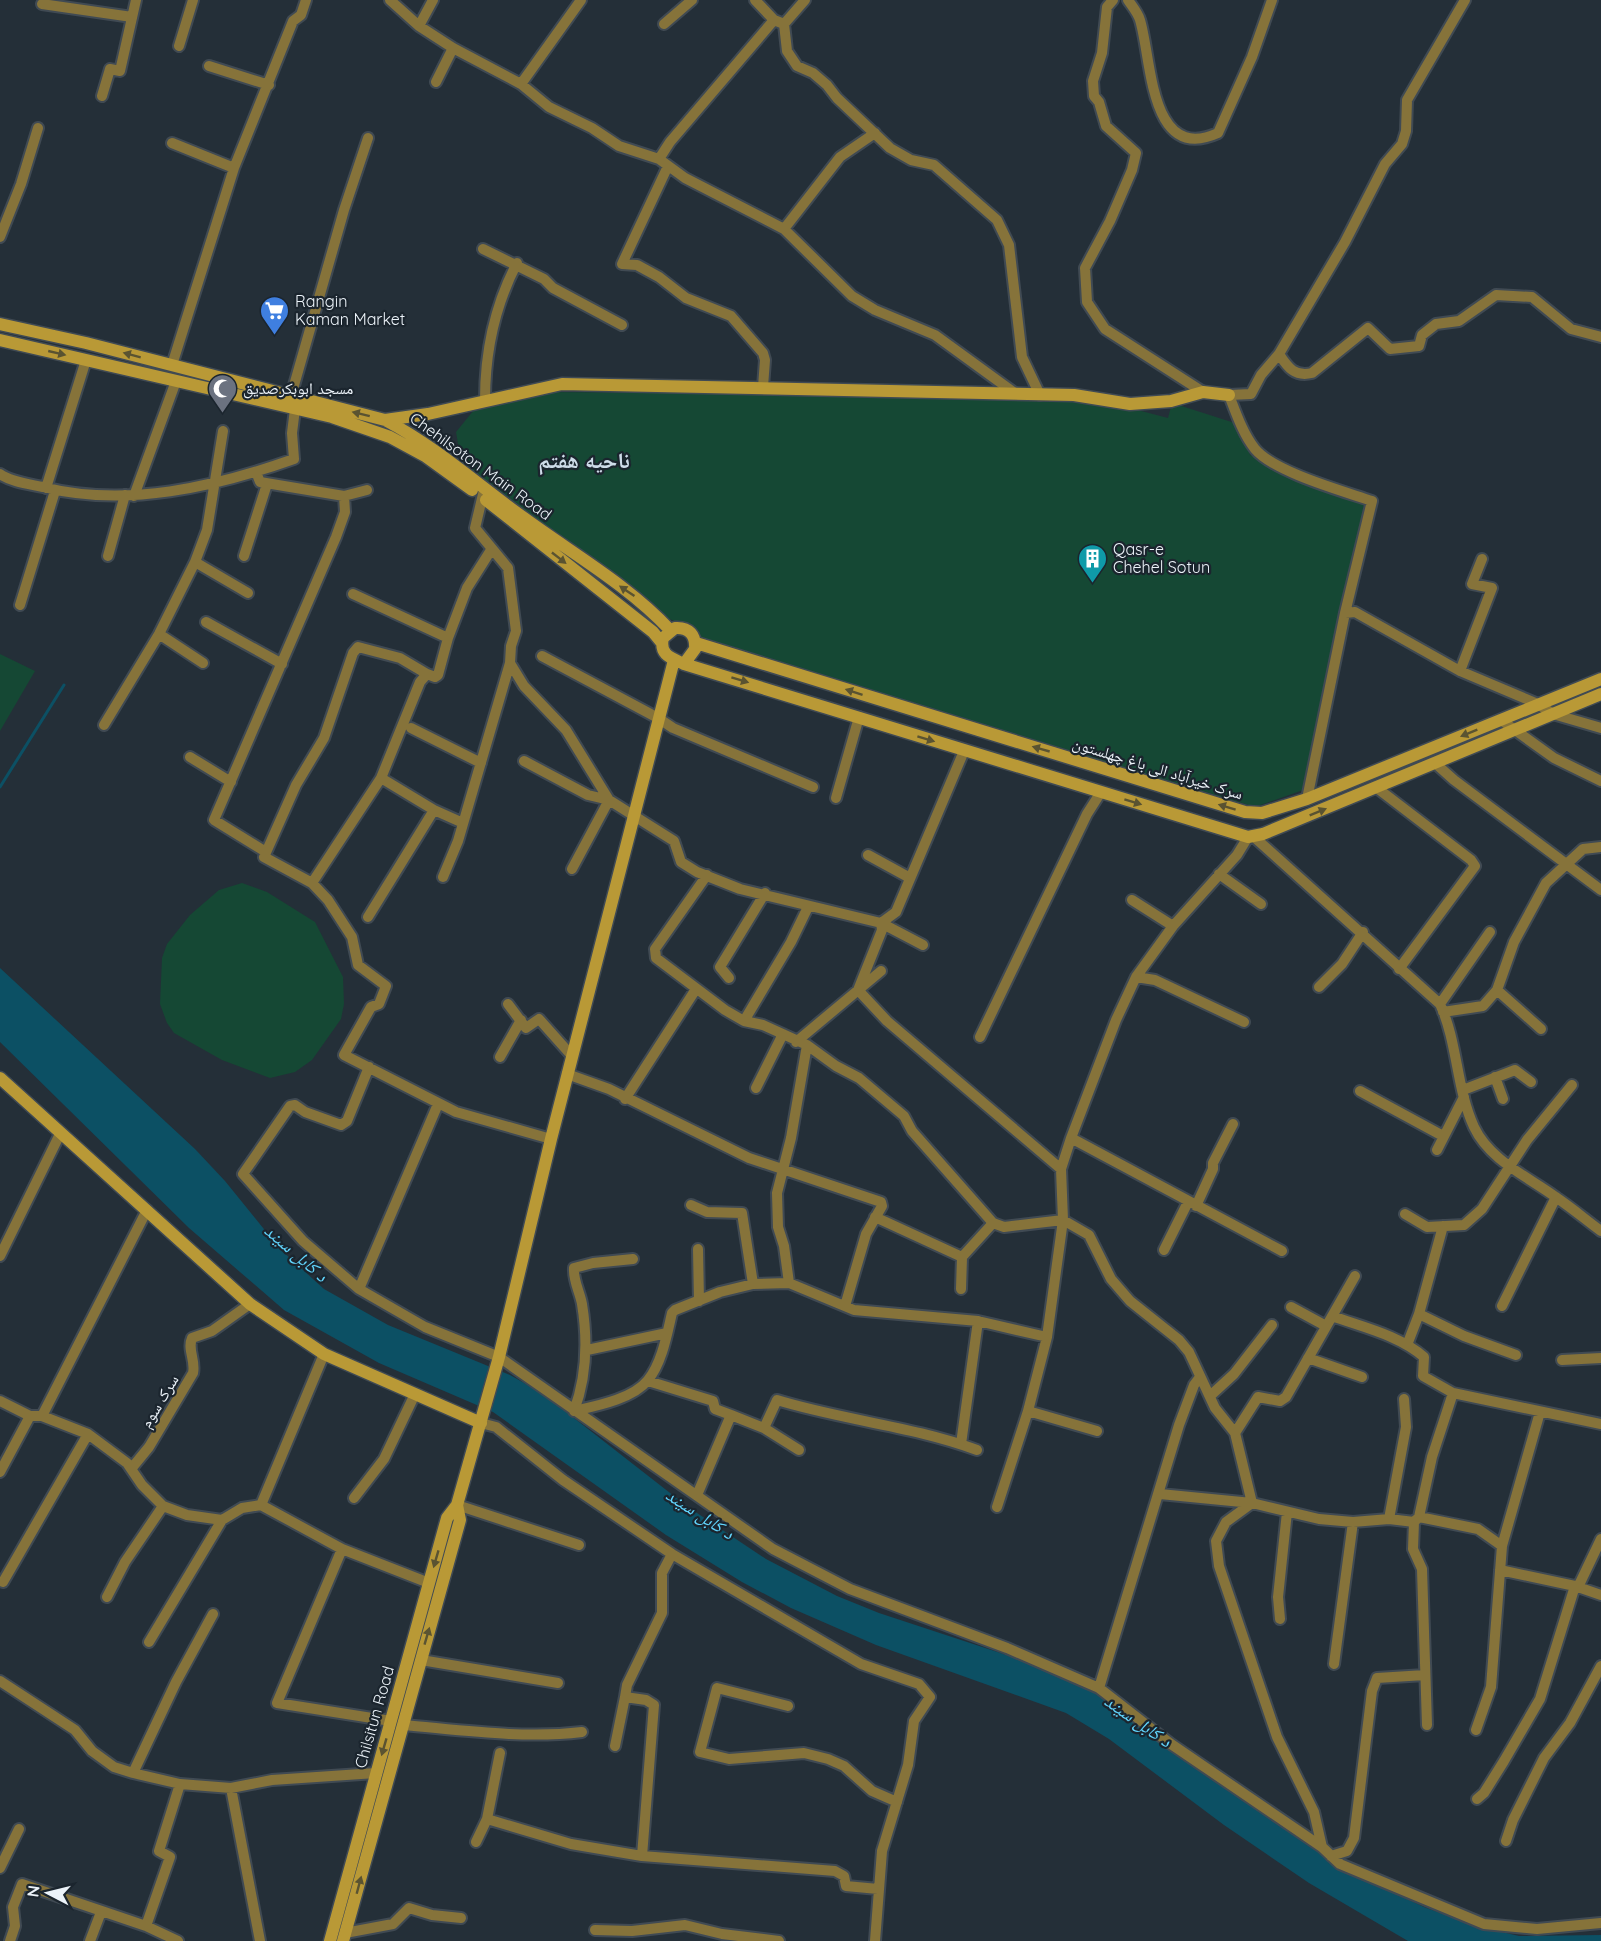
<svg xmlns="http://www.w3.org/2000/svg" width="1601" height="1941" viewBox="0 0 1601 1941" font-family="Quicksand,'Noto Naskh Arabic',sans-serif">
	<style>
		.green { fill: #154834 }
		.water { fill: #0c5064 }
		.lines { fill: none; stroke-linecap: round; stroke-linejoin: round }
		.stream { stroke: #0c5064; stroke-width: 3 }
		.street-casing { stroke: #404a53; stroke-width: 14 }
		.secondary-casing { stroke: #404a53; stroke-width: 15 }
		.street { stroke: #86733a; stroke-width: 10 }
		.secondary { stroke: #b99936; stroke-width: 12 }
		.oneway { fill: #5a5331 }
		.labels { text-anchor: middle; stroke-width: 4.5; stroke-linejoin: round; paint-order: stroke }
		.poi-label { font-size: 16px; fill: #ecf3f9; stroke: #1b252e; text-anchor: start }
		.street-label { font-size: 16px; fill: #ecf3f9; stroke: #1b252e }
		.water-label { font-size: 18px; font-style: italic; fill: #61d5fd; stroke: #1b252e }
		.district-label { font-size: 22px; font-weight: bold; fill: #cedce9; stroke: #1b252e }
	</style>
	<rect width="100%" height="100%" fill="#242f38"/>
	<path class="green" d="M538 392 699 393 1103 401 1168 418 1172 403 1241 425 1250 455 1370 502 1309 788 1255 807 701 639 689 627 667 618 461 461 456 432 478 405Z
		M0 654 35 671 0 731Z
		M242 883 267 892 315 922 343 977 344 1004 341 1019 312 1060 295 1072 270 1078 222 1060 174 1033 167 1023 160 1004 162 958 167 944 190 915 219 890Z"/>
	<path class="water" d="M0 968 195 1149 225 1181 280 1249 324 1289 388 1325 510 1375 542 1393 688 1507 766 1559 837 1596 879 1613 1037 1665 1107 1699 1344 1869 1424 1907 1476 1926 1519 1936 1601 1935V1941H1408L1309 1883 1224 1825 1109 1739 1066 1713 876 1645 791 1608 742 1582 666 1535 493 1412 379 1363 284 1310 189 1228 0 1042Z"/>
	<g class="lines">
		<path class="stream" d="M0 787 64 685"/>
		<defs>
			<path id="street" d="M390 0 419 26 453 48 521 84 549 107 592 128 619 146 659 159 685 178 784 229 852 296 875 310 935 335 1016 394
				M755 0 774 20 784 24 787 51 797 66 813 73 827 85 837 98 890 148 911 160 934 165 997 220 1009 245 1022 357 1040 395
				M1113 0 1107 7 1102 53 1093 81 1094 96 1099 102 1106 126 1136 153 1132 170 1110 221 1085 268 1087 302 1105 329 1203 392
				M1128 0C1132 6 1138 13 1140 20 1152 59 1149 164 1218 133L1252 57 1272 0
				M42 4 132 17
				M664 24 692 0
				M784 24 805 0
				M419 26 433 0
				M179 46 193 0
				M209 66 269 85
				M436 82 453 48
				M521 84 581 0
				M102 96 110 69 120 71 136 0
				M172 143 234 168
				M659 159 670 142 774 20
				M668 166 622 264 637 265 659 277 686 298 731 316 763 353 765 360 763 387
				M784 229 840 157 875 133
				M0 237 21 184 38 128
				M483 249 544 279 553 288 622 325
				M1279 354C1288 368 1295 377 1312 373L1368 328 1390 349 1419 346 1422 335 1436 324 1459 321 1496 295 1532 297 1571 329 1601 337
				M172 365 234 168 293 21 301 15 306 0
				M291 396 344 210 368 138
				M485 400C485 351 494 307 517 263
				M256 472 260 482 344 496 367 490
				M0 474C11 482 29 484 43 487 126 508 215 487 294 459L292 433 295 409
				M46 488 86 360
				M134 496 176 381
				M108 556 125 495
				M244 556 267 484
				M195 562 248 593
				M353 594 448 638
				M20 605 55 491
				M1345 613 1355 612 1460 671 1538 704 1553 714 1601 728
				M206 622 282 664
				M159 634 203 663
				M542 656 658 718 673 728 813 787
				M510 663 524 686 566 730 609 800 674 841 681 862 697 872 740 889 881 923 923 945
				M1460 671 1492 588 1472 584 1482 559
				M427 674 400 658 358 647 353 653 324 738 296 785 264 857 312 883 328 900 352 937 358 965 386 986 379 1004 371 1007 344 1055 456 1112 551 1139
				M1501 720 1554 758 1601 781
				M104 725 159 634 195 562 207 530 223 431
				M411 728 481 763
				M190 757 231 782
				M524 761 588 795 609 800 572 869
				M1435 763 1454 780 1601 890
				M381 778 434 810 463 823
				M1377 788 1471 860 1475 866 1399 969
				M836 798 859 717
				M1307 799 1345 613 1372 501C1343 491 1274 472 1255 449 1243 434 1236 413 1229 395L1251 394 1261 375 1279 354 1345 242 1385 164 1402 144 1406 131 1407 100 1465 0
				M1253 836 1440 1004C1458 1043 1456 1088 1474 1127 1490 1161 1529 1177 1557 1198 1572 1208 1586 1220 1601 1231
				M266 852 214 820 336 537 345 512 344 496
				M868 855 910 878
				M1219 874 1261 904
				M707 875 655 949 656 958 725 1010 744 1021 763 1025 807 1045 836 1066 859 1078 904 1116 912 1131 993 1223 1004 1227 1063 1220 1089 1235 1111 1279 1130 1301 1179 1340 1189 1352 1215 1408 1235 1433 1252 1503
				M443 877 458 841 510 663 511 646 516 631 508 568 475 528 484 490
				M312 883 381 778 420 682 427 674 435 677 438 675 448 638 467 588 491 550
				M1132 900 1173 926
				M368 917 434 810
				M881 923 882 930 858 990 887 1021 1061 1169
				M881 923 896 912 964 751
				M1136 977 1155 980 1244 1022
				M729 978 720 967 765 893
				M1319 987 1342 964 1363 932
				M1497 990 1541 1029
				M508 1004 526 1028 539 1019 572 1056
				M1440 1004 1490 932
				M1443 1012 1483 1006 1497 990 1514 942 1546 883 1583 849 1601 847
				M744 1021 791 942 808 907
				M980 1037 1087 814 1101 792
				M796 1042 881 971
				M500 1057 521 1020
				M369 1067 347 1121 341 1125 305 1112 295 1105 290 1106 243 1174 303 1241 359 1289 425 1327 499 1357 773 1549 850 1589 1007 1648 1099 1688 1171 1744 1322 1847 1340 1864 1484 1924 1537 1929 1601 1923
				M567 1074 609 1089 749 1158 881 1202 882 1206 866 1234 845 1306
				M1495 1077 1503 1099
				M756 1088 783 1034
				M1463 1090 1515 1070 1531 1082
				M1360 1091 1443 1136
				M625 1099 696 989
				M1071 1138 1282 1251
				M1437 1150 1464 1097
				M691 1205 707 1212 742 1213 753 1284
				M1196 1206 1213 1169V1163L1233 1124
				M1405 1214 1427 1227 1464 1225 1482 1209 1527 1140 1572 1085
				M875 1217 962 1257
				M698 1249 699 1301
				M1164 1250 1188 1202
				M0 1256 60 1134
				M789 1283 784 1246 778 1227 777 1193 791 1138 807 1045
				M359 1289 438 1104
				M961 1289 962 1257 993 1223
				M1502 1306 1556 1197
				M1291 1307 1326 1326
				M1419 1314 1464 1336 1516 1355
				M1332 1316C1362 1327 1399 1335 1424 1357L1423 1376 1453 1393 1601 1424
				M1407 1345 1419 1314 1443 1226
				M587 1350 667 1333
				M1308 1358 1362 1377
				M1562 1360 1601 1358
				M648 1381 713 1401 715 1409 731 1415
				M1210 1396 1234 1374 1272 1325
				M0 1401 30 1416H42L88 1434 127 1463 142 1485 163 1506 187 1515 222 1520 242 1508 261 1505 342 1549 429 1583
				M574 1411C596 1406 633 1399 648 1380 662 1363 667 1334 672 1313L675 1310 720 1292 753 1284 789 1283 854 1310 978 1321 1047 1337
				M574 1411C587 1376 588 1341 582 1304 580 1292 573 1281 574 1268L593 1263 633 1259
				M1028 1411 1097 1431
				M42 1416 147 1210
				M481 1423 496 1427 563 1480 672 1554 861 1664 919 1684 930 1697 914 1721 908 1765 882 1851 875 1941
				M764 1428 777 1400C842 1420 912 1426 977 1450
				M1235 1433 1258 1397 1280 1401 1286 1397 1355 1276
				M961 1444 978 1321
				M131 1469 149 1447 193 1373C196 1361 187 1349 192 1338L212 1331 250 1304
				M0 1472 30 1416
				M1160 1494 1252 1503 1319 1519 1353 1522 1389 1519 1414 1522 1419 1517 1478 1529 1502 1546
				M697 1495 731 1415 764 1428 799 1450
				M354 1498 384 1459 415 1394
				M1252 1503 1226 1522 1216 1541 1219 1566 1277 1737 1314 1812 1322 1847
				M261 1505 324 1354
				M457 1505 579 1545
				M997 1507 1028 1411 1047 1337 1063 1220 1061 1169 1071 1138 1116 1020 1136 977 1173 926 1237 855 1248 837
				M1419 1517 1432 1457 1453 1393
				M1389 1519 1406 1427 1404 1399
				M1414 1522 1413 1549 1422 1569 1427 1725
				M342 1549 277 1703 391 1721
				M1500 1570 1575 1586 1601 1595
				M3 1582 88 1434
				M107 1597 125 1562 163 1506
				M1280 1619 1278 1597 1287 1512
				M149 1642 222 1520
				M421 1660 558 1683
				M1334 1664 1353 1522
				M0 1681 75 1730 92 1751 114 1767 133 1773 180 1784 231 1788 272 1780 376 1773
				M1099 1688 1179 1425 1194 1385 1200 1377
				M788 1706 717 1688 700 1752 729 1759 804 1753 828 1759 844 1766 872 1791 897 1802
				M403 1725C461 1730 523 1739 582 1732
				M1476 1730 1491 1687 1502 1546 1540 1412
				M615 1746 625 1697
				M133 1773 176 1682 213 1614
				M231 1788 260 1941
				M1477 1799 1484 1793 1504 1761 1540 1699 1575 1586 1579 1585 1601 1539
				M487 1819 571 1844 642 1856 835 1871 844 1876 846 1886 878 1889
				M1506 1841 1513 1820 1544 1758 1570 1723 1601 1666
				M476 1842 487 1819 500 1753
				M642 1856 654 1705 646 1700 625 1697 627 1685 662 1613V1573L672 1554
				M1331 1856 1347 1851 1354 1838 1372 1691 1377 1678 1425 1675
				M0 1868 19 1829
				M146 1926 170 1857 159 1851 180 1784
				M595 1930 632 1931 685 1925 722 1934 779 1941
				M345 1933 393 1924 409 1908 432 1915 461 1918
				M10 1941 15 1926 13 1907 22 1884 146 1926 178 1941
				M90 1941 101 1912"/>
			<path id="secondary" d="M0 324 86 343 385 420C435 446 478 485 524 518 573 554 628 585 670 630
				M0 340 332 417 390 437 425 456 472 490
				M385 420 428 414 562 384 1074 395 1130 404 1171 401 1203 392 1229 395
				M486 500 653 632 662 643
				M675 628C689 627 696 635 695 649L684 664C671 658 659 655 663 638Z
				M696 643 1245 812 1262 813 1307 799 1601 679
				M684 664 1248 837 1263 834 1601 694
				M0 1078 250 1304 324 1354 481 1423
				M330 1941 447 1518 457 1505 499 1357 551 1139 674 660
				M343 1941 460 1520 457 1505"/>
		</defs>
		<use href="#street" class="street-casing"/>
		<use href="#secondary" class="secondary-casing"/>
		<use href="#street" class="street"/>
		<use href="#secondary" class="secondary"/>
	</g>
	<defs><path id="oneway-solid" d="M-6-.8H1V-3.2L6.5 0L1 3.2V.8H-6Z" transform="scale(1.5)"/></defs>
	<g class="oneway">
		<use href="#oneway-solid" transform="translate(57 353) rotate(13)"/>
		<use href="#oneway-solid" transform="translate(132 355) rotate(-165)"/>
		<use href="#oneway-solid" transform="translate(361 414) rotate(-166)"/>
		<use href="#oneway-solid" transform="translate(559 558) rotate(38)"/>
		<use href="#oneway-solid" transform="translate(627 591) rotate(-146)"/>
		<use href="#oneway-solid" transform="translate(740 680) rotate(17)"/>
		<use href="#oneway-solid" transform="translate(854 692) rotate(-162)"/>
		<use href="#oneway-solid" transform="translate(1469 733) rotate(158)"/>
		<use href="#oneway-solid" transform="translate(926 739) rotate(17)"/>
		<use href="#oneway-solid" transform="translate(1041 749) rotate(-164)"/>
		<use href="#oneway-solid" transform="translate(1133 802) rotate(17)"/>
		<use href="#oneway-solid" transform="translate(1227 807) rotate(-163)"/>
		<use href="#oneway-solid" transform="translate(1318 812) rotate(-22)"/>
		<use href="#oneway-solid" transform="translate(436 1559) rotate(106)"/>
		<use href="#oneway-solid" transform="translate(427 1636) rotate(-74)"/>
		<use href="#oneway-solid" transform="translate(384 1747) rotate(106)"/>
		<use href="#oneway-solid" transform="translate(359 1885) rotate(-75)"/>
	</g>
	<defs>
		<symbol id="supermarket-pin" viewBox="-11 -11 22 30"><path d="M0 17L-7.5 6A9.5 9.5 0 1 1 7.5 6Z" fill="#3f7fe0" stroke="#1b252e"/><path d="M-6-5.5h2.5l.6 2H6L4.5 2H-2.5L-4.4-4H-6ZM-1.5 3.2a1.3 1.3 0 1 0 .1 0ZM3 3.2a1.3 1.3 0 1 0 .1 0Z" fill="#fff"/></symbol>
		<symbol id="mosque-pin" viewBox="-11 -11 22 30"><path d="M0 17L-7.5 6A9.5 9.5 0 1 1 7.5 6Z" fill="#6b7280" stroke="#1b252e"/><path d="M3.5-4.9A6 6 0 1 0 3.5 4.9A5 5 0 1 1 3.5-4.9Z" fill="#fff"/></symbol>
		<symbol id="building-pin" viewBox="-11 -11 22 30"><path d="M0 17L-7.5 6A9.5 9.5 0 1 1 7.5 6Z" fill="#0f9aa8" stroke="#1b252e"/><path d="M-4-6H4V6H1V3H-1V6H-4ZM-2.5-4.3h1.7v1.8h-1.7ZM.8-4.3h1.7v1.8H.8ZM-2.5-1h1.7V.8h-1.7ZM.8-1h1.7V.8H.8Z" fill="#fff"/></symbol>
	</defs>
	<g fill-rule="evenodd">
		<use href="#supermarket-pin" x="258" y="294" width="33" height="45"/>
		<use href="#mosque-pin" x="206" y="372" width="33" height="45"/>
		<use href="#building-pin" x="1076" y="542" width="33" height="45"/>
	</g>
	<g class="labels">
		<g class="poi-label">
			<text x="295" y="307">Rangin<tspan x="295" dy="18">Kaman Market</tspan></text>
			<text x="243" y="394">مسجد ابوبکرصدیق</text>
			<text x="1113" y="555">Qasr-e<tspan x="1113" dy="18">Chehel Sotun</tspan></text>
		</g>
		<g class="street-label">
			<text transform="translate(481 466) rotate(36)" y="6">Chehilsoton Main Road</text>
			<text transform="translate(1158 768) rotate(17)" y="6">سرک خیرآباد الی باغ چهلستون</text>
			<text transform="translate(159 1401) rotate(-59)" y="6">سرک سوم</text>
			<text transform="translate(374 1717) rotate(-74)" y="6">Chilsitun Road</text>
		</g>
		<g class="water-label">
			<text transform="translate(296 1253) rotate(41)" y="6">د کابل سيند</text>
			<text transform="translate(700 1514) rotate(33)" y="6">د کابل سيند</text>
			<text transform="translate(1138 1721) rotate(35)" y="6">د کابل سيند</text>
		</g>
		<g class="district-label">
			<text x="584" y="468">ناحیه هفتم</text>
		</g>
	</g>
	<g transform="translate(48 1893) rotate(277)" stroke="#1b252e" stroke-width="4.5" paint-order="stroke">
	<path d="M0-4.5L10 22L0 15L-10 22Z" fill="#ecf3f9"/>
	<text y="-9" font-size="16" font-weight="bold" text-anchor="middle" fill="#ecf3f9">N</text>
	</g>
</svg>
